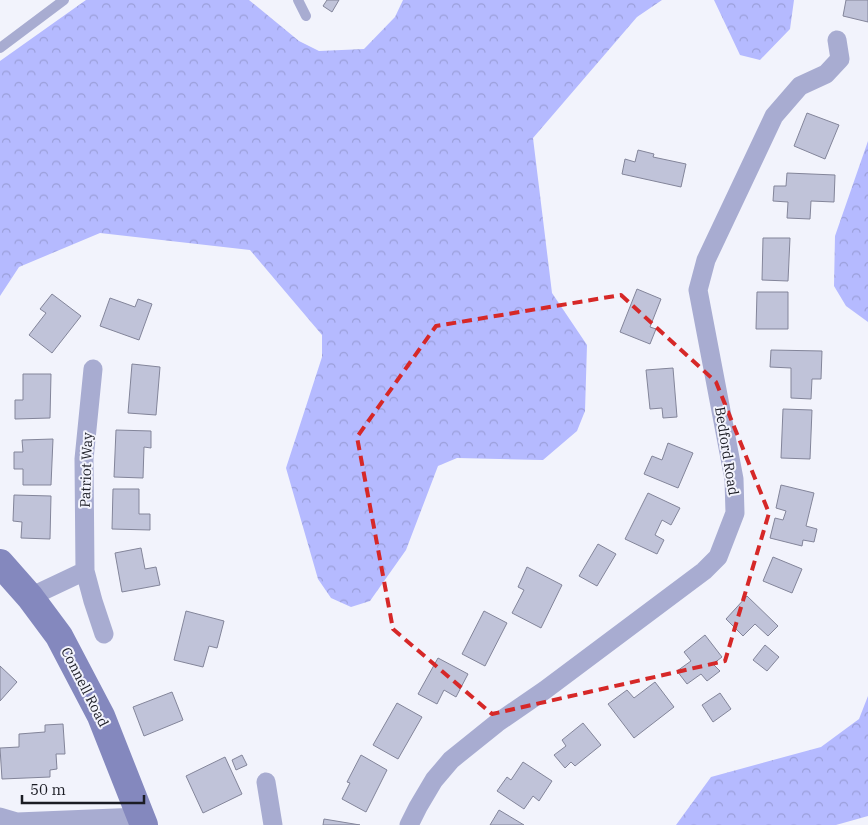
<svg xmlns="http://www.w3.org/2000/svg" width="868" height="825" viewBox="0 0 868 825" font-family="'IBM Plex Serif',serif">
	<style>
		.forest { fill: url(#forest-crowns) }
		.building { fill: #c0c3d9; stroke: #83859a }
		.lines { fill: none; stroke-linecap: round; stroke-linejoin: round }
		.service { stroke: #a8acd1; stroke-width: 10 }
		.minor { stroke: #a8acd1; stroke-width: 19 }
		.secondary { stroke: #8488be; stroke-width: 28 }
		.marked { fill: none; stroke: #d62828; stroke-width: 4; stroke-dasharray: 10 6; stroke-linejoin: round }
		.labels { text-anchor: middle; stroke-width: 4; stroke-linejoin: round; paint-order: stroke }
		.street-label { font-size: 14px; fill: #1b1c24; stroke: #f2f3fc }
	</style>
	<defs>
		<pattern id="forest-crowns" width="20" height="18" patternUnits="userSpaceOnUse" patternTransform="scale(1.25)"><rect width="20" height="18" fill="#b5baff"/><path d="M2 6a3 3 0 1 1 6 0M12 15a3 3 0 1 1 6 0" fill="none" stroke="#9b9fda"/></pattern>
	</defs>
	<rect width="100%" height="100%" fill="#f2f3fc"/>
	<path class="forest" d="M86 0H249L299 41 319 51 364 49 395 17 403 0H662L637 17 533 138 552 293 587 345 585 411 577 431 543 460 457 458 438 466 406 550 370 601 351 607 331 598 318 579 286 468 322 357V335L250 250 100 233 19 267 0 296V61Z
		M714 0H794L790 29 760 60 740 55Z
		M868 141V322L846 306 834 286 835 236Z
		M868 696V816L836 825H676L711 777 821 747 859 719Z"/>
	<path class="building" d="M327 0H339L332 12 323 6Z
		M846 0H868V22L843 16Z
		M807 113 839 125 825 159 794 146Z
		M638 150 654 154 653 157 686 164 681 187 622 174 625 159 635 162Z
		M787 173 835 175 834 202 811 201 810 219 787 218 788 202 773 201 774 186H786Z
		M763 238H790L788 281 762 280Z
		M637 289 661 299 650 327 656 329 650 344 620 332Z
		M757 292H788V329H756Z
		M52 294 81 316 52 353 29 335 46 313 40 309Z
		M110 298 135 307 138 299 152 304 139 340 100 326Z
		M771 350 822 351 821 379H812L811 399 791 398V368L770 367Z
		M132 364 160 367 156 415 128 413Z
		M673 368 677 417 663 418 662 408 650 409 646 370Z
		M23 374H51L50 418 15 419V400H23Z
		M783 409 812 410 810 459 781 458Z
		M116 430 151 431V448L144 447 143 478 114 477Z
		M53 439 51 485H23V469H14V452H23L22 440Z
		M668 443 693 453 678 488 644 474 652 456 662 460Z
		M781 485 814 493 806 526 817 529 814 542 803 540 802 546 770 538 775 518 783 520 786 511 776 508Z
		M113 489H139V514H150V530L112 529Z
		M648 493 680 508 671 525 662 520 655 535 664 540 657 554 625 539Z
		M14 495 51 496 50 539 21 538 22 522 13 521Z
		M598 544 616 554 597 586 579 576Z
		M141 548 145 569 156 567 160 585 122 592 115 553Z
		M773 557 802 569 792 593 763 581Z
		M527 567 562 585 541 628 512 613 524 590 518 587Z
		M747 596 778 626 768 636 755 624 743 636 726 619Z
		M186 611 224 621 217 648 209 646 203 667 174 660Z
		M484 611 507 623 485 666 462 654Z
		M705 635 722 657 713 664 720 671 707 681 701 674 687 684 677 671 691 661 684 652Z
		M765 645 779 657 767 671 753 660Z
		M438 658 468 674 456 697 444 690 437 704 418 694Z
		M0 666 17 682 0 701Z
		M655 682 674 707 634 738 608 704 627 690 634 698Z
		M172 692 183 720 144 736 133 707Z
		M720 693 731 709 713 722 702 705Z
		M397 703 422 717 398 759 373 745Z
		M583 723 601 745 575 766 571 762 565 768 554 755 566 746 562 740Z
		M63 724 65 754H56L57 769 50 770V777L2 779 0 748 19 747V734L45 732V725Z
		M242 755 247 765 236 770 232 760Z
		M361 755 387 770 366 812 342 799 350 783 347 782Z
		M225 757 242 794 203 813 186 776Z
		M523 762 552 781 539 801 533 796 524 809 497 791 507 777 511 780Z
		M499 810 524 825H490Z
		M324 819 360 825H323Z"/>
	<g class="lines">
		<path class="service" d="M298 0 306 16
			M0 48 64 0"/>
		<path class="minor" d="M85 571 93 601 104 634
			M30 597 85 571 84 459 93 369
			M266 782 273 825
			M0 817 17 822 140 817
			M409 825 418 807 434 780 451 760 497 723 545 690 704 571 718 557 735 513 734 479 698 290 706 260 774 116 800 86 826 74 840 59 837 40"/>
		<path class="secondary" d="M0 563 30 597 59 636 101 716 144 825"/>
	</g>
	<path class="marked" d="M621 295 716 382 769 513 725 661 492 714 393 629 357 437 436 326Z"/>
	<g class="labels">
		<g class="street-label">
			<text transform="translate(727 451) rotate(81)" y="5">Bedford Road</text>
			<text transform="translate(86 470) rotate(-88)" y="5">Patriot Way</text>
			<text transform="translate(85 687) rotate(63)" y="5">Connell Road</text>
		</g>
	</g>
	<path d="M22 795v8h122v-8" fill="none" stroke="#1b1c24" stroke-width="2.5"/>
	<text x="30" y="795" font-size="15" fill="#1b1c24" stroke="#f2f3fc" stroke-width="4" paint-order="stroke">50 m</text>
</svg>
